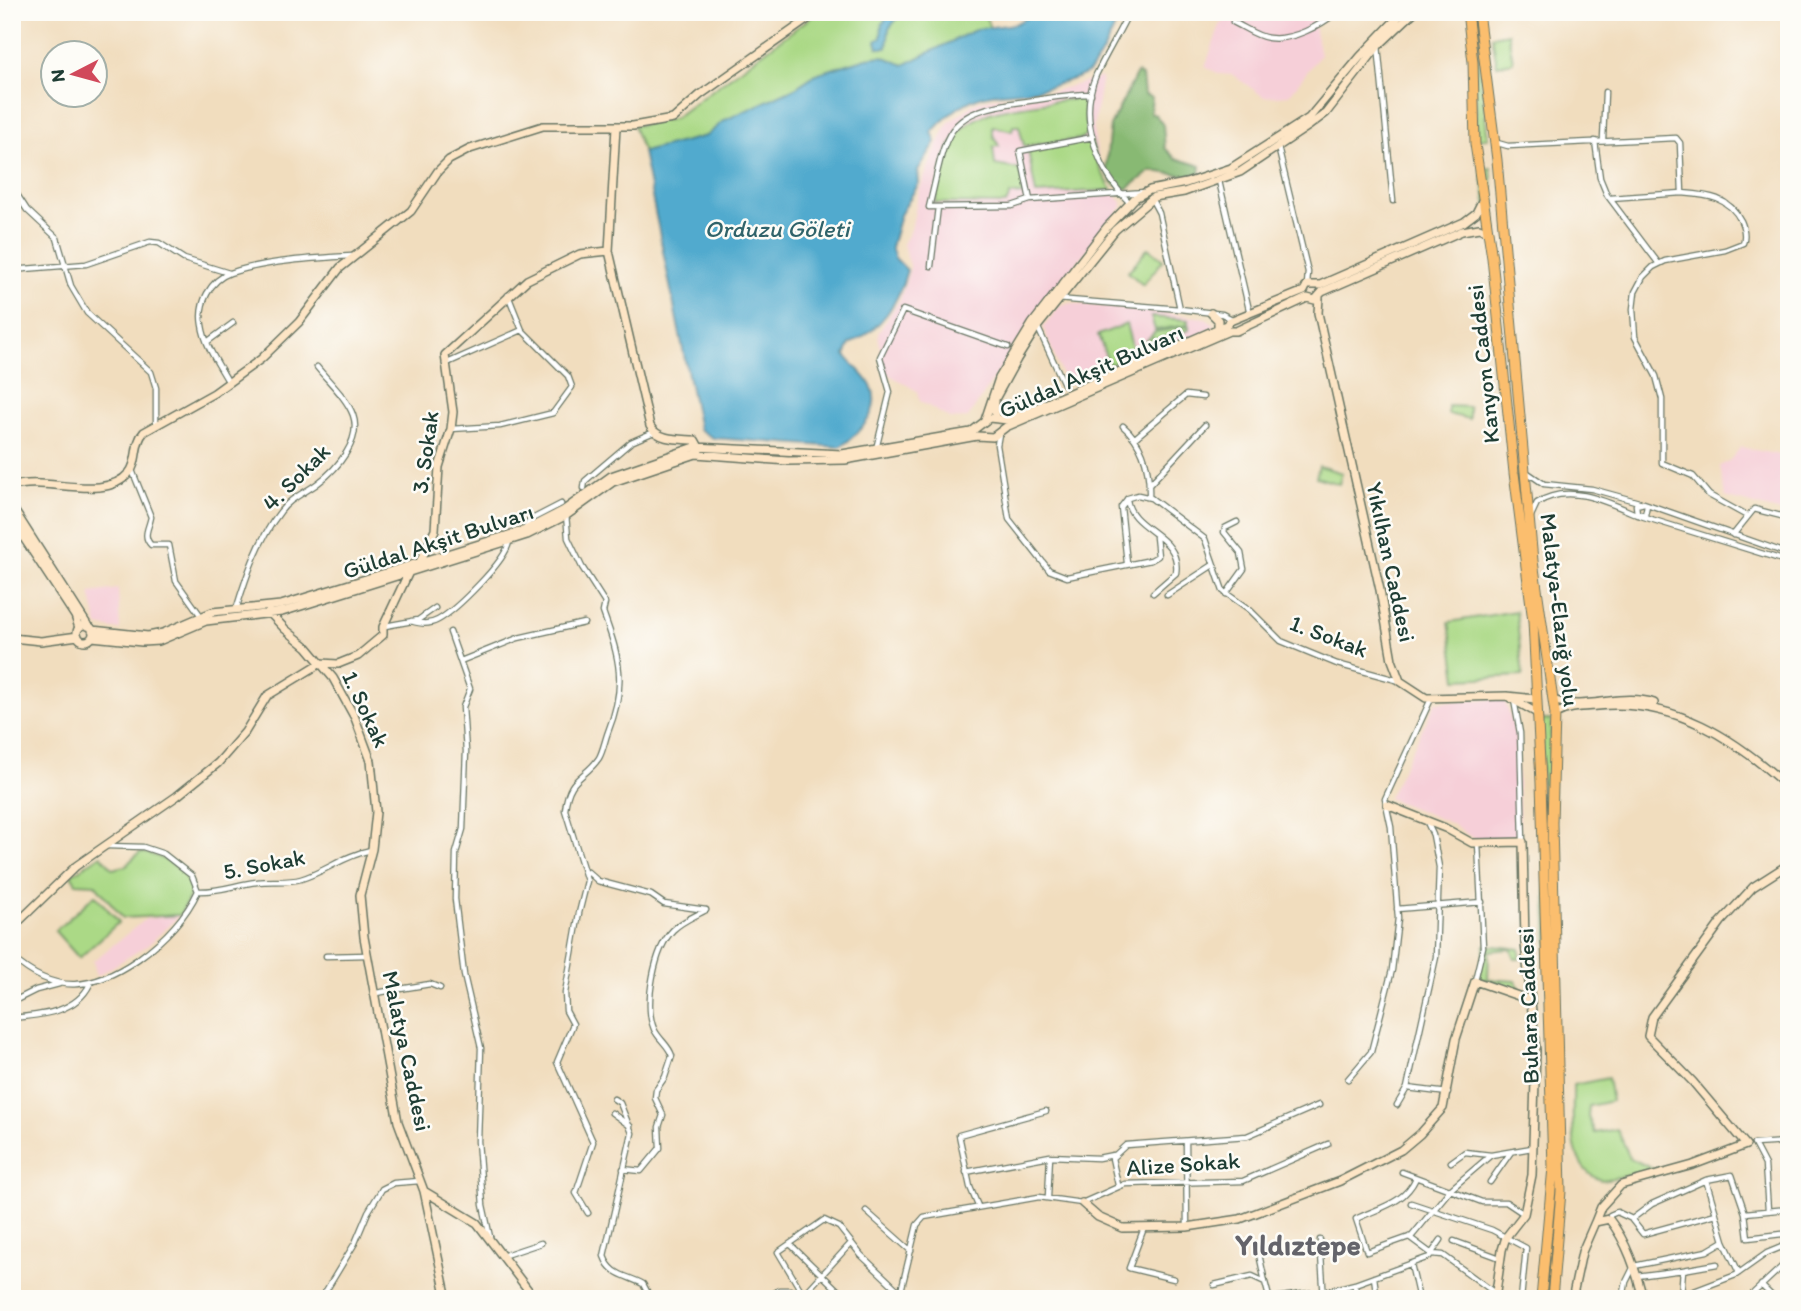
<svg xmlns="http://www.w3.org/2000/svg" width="1801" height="1311" viewBox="0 0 1801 1311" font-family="Itim,sans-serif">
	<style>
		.built { fill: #f6cfd8 }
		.green { fill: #abd986; stroke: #658b5d; stroke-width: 2 }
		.forest { fill: #88b973; stroke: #547b54; stroke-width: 2 }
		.water { fill: #51aace; stroke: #387481; stroke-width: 2 }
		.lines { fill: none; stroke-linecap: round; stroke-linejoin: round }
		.street-casing { stroke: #687564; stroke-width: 7 }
		.secondary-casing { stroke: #687564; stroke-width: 10 }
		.highway-casing { stroke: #687564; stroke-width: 11 }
		.street { stroke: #fff; stroke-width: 4.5 }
		.secondary { stroke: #fde5c5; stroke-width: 7 }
		.highway { stroke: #fbbe6e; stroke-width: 9 }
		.labels { text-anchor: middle; stroke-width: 5; stroke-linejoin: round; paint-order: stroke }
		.street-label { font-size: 23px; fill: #1f3d34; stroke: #fdfcf7 }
		.water-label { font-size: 24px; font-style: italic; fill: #30636a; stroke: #fdfcf7 }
		.district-label { font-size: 30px; font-weight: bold; fill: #64646b; stroke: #fdfcf7 }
	</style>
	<rect width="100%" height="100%" fill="#fdfcf7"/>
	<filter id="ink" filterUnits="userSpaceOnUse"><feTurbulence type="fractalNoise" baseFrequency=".0143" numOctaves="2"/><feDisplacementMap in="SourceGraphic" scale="14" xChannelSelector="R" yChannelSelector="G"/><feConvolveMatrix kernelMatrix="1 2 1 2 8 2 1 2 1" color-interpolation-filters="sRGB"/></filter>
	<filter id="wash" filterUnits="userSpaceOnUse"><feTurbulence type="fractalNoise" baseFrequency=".00686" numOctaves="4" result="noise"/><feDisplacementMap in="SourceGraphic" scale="28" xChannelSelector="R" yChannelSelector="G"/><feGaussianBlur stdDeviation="1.57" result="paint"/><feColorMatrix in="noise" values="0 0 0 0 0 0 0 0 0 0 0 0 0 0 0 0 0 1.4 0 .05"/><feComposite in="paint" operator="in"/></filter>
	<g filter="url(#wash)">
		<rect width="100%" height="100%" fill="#f1ddbe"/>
		<path class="built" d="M1231 12H1333L1314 25 1320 55 1289 95 1264 97 1233 75 1220 74 1205 67 1220 25Z
			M1102 77 1093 130 1104 183 1122 202V207L1041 306 968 418 950 419 920 401 917 391 883 371 878 333 900 299 910 268 903 244 911 230 919 191 933 155 948 123 976 102 991 98 1043 94Z
			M1071 303 1206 318 1214 326 1176 348 1066 385 1043 327 1061 305Z
			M1741 447 1784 456 1789 514 1725 497 1720 466 1730 460Z
			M118 589 120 630 98 626 90 593Z
			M1504 699 1516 733 1520 836 1475 840 1453 824 1388 798 1436 702Z
			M180 915 148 945 97 976 93 961 133 929 146 919Z"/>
		<path class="green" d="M818 12H984L990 28 977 29 904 65 882 56 867 58 816 74 795 88 725 120 706 136 643 152 633 126 673 119Z
			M1508 33 1513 62 1497 65 1492 36Z
			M1475 56H1478L1488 138 1477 139Z
			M1083 99 1087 134 1080 139 1024 146 1019 126H1013L1012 131 993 126V135L999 146 993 147 995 165 1018 169 1024 178 1023 194 1010 195 1006 204 935 203C948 138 955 115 1023 106 1043 103 1063 99 1083 99Z
			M1091 140 1100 169 1112 190 1036 194 1028 150Z
			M1491 168 1497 244 1493 245 1481 170Z
			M1148 248 1163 260 1143 285 1128 272Z
			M1151 317 1188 320V325L1155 330Z
			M1126 324 1134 354 1109 365 1098 335Z
			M1189 326V330L1154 340 1153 337V341L1143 344 1155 332Z
			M1448 406 1469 407V419L1448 414Z
			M1319 466 1342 473 1339 484 1316 477Z
			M1516 611 1523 676 1457 679 1449 622Z
			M1540 720H1551L1549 899 1559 1175 1548 1299H1546L1556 1176Z
			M140 852C160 855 193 870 191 894L180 915 123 918 95 884 76 883 71 875 101 855 113 869 125 866Z
			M95 895 119 922 79 958 55 931Z
			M1485 945 1520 949V959H1515L1511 949 1489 951 1488 979 1516 981 1520 991 1479 978Z
			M1608 1078 1612 1101 1589 1106 1588 1116 1595 1133 1617 1129 1630 1158 1657 1171 1601 1180C1565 1168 1574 1115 1573 1085Z"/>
		<path class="forest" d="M1137 73 1142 76 1144 94 1152 98 1150 113 1156 115 1163 125 1165 148 1175 158 1201 166 1200 174 1182 175 1151 171 1127 189 1114 184 1106 171 1108 144 1110 126Z"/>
		<path class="water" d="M892 12H902L889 29 887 48H878L876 41 881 38 882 24Z
			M1037 12H1122C1112 31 1103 58 1087 73 1082 77 1073 79 1067 81 1008 104 983 74 932 132L936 142 918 170 919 183 900 215 891 247 895 258 907 270C898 304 882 328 850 344L845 355C852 365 866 375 871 386 883 411 858 434 840 447L713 438 699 429 643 152 706 136 725 120 795 88 816 74 867 58 882 56 904 65 977 29 1015 24Z"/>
	</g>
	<g filter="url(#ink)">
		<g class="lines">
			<defs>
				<path id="street" d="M1129 12C1119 33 1106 54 1096 75 1077 120 1099 173 1131 204
					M1233 22C1244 27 1257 37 1269 38 1292 41 1320 26 1337 12
					M1378 45 1393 201
					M1091 94C1068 94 1045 99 1021 102 940 112 947 136 929 207L1012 206 1030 200 1145 192
					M1603 140 1605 92
					M1595 141 1600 178 1607 195 1659 264
					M1494 142 1508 146 1676 138 1680 143 1682 193C1706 195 1729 196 1741 221 1744 228 1746 235 1743 243L1725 250 1665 261 1653 267 1643 277 1635 292 1633 309 1635 337 1656 376 1662 399V463L1693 476 1709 495 1747 516
					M1278 147 1308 272 1307 285
					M1219 181 1250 314
					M12 187 27 210 57 238 71 286 87 313 151 372 156 388V424
					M1151 198 1159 213 1180 309
					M1610 198 1682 193
					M1030 200 1020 151 1093 137
					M931 266 938 207
					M12 270 86 264 150 242 159 243 184 259 229 273
					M1057 299 1180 309 1222 314 1232 319
					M1038 328 1064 384
					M207 342 233 323
					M445 364 522 330
					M229 383C219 365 205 346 202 325 198 304 210 280 230 273 266 261 315 258 352 256
					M1123 426C1144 444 1150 470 1149 497
					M451 429 500 426 553 413 572 387 568 376 522 330 508 295
					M999 434 997 445 1009 519 1049 570 1067 577 1151 560 1158 556 1156 537
					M1135 438 1186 395 1203 397
					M876 449 890 392 880 357 903 310 1008 347
					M132 470 151 517C149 528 142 536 151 545H169L176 581 201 616
					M1528 473 1544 484 1592 489 1639 502
					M1150 484 1205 425
					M584 488 585 481 631 442 654 432
					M1127 499C1130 531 1182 534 1176 573L1153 593
					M1647 505 1645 515 1637 513 1636 505 1644 503 1789 554
					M566 514 568 538 582 567 605 603 603 612C620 659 627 684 608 732 605 740 603 751 599 758 584 780 569 775 565 810L587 881 579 913 565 993 566 1011 573 1024 557 1062 593 1142 576 1193 588 1213
					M1531 516 1537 503C1568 482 1608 502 1638 515
					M1641 516 1789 562
					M525 529 530 520 561 504
					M1733 535 1754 509 1789 518
					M1127 563 1121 507 1128 498 1138 495 1151 498 1205 539 1223 591 1250 610 1281 641 1337 664 1400 681
					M1226 594 1244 569 1241 553 1224 532 1225 528 1237 522
					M1167 595 1213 565
					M236 610C246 577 258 540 280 512 290 498 305 493 318 483 337 469 362 440 353 415 347 398 328 381 317 367
					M411 621C421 624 429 625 438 620 456 610 506 561 509 542
					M385 626 418 620 435 608
					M450 632 470 689 463 707 466 751 463 829 456 853 455 899 464 975 481 1048 478 1141 483 1205 490 1237
					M463 660 518 638 584 623
					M1514 700 1520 733 1523 841
					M1427 822 1433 835 1439 867 1436 957 1407 1088 1448 1093
					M588 872 598 881 651 895 664 904 706 910
					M198 891C219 892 237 884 257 882 272 880 287 883 301 879 327 871 345 855 371 850
					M1397 909 1482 902
					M12 912 17 922
					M326 956 367 955
					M12 957C55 996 93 990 138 959 163 941 185 919 198 891L192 876 164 854 143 847 107 846
					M1475 980 1483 947 1478 843
					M12 992 16 1000
					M376 993 430 984 440 988
					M12 1002 36 990 59 984
					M12 1018C41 1015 76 1013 90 984
					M1348 1079 1371 1052 1392 970 1398 918 1391 827 1385 799 1431 699
					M614 1099 620 1103 632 1133 604 1256C611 1276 627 1275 643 1284L651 1299
					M1397 1105 1407 1088
					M612 1113 630 1126
					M1186 1141 1187 1227
					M1754 1144 1765 1165 1768 1210
					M1754 1144 1789 1142
					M1451 1162 1465 1152 1491 1155
					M623 1169 641 1171 660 1148 659 1127 663 1115 655 1098 656 1090 665 1077 672 1056C669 1045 659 1040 654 1029 644 1005 654 949 673 930 682 921 695 916 706 910
					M966 1172 1050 1156 1098 1158 1113 1155
					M1402 1172 1482 1202H1506L1524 1214
					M1416 1178C1404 1204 1380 1207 1356 1219L1367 1252 1412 1236 1450 1190 1491 1155 1532 1148
					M1490 1182 1511 1152
					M1118 1185 1112 1158 1126 1145 1247 1136 1319 1105
					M1048 1197 1050 1156
					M1411 1203 1492 1230 1526 1248 1521 1299
					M978 1206 970 1187 959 1135 1046 1111
					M866 1211 911 1251
					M1745 1213 1789 1209
					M1609 1219 1610 1215 1617 1212 1632 1219 1652 1204 1706 1180
					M1632 1220 1643 1234 1716 1214
					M1144 1228 1129 1268 1174 1279
					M1409 1237 1432 1254 1443 1255 1495 1293
					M1320 1240 1324 1299
					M1454 1241 1500 1258
					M1724 1241 1706 1180 1732 1175 1745 1213 1748 1238 1782 1234 1789 1236
					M790 1244 847 1299
					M1259 1254 1265 1282
					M502 1256 541 1243
					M1411 1264 1419 1299
					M1683 1270 1717 1264
					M1637 1276 1683 1270 1681 1296 1736 1275 1767 1253 1789 1244
					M1374 1277 1377 1299
					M1355 1284 1356 1299
					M1214 1285 1252 1276 1265 1282 1269 1297
					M1761 1285 1775 1299
					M803 1294 778 1252 824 1220 839 1227 861 1255 900 1292
					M793 1297 809 1289 851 1243
					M321 1299 355 1243 368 1212 382 1189 394 1183 420 1181
					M766 1299 779 1290H790L793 1299
					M899 1299 917 1225 924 1217 1039 1197 1082 1203 1125 1184 1243 1181 1328 1144
					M1071 1299H1076
					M1267 1299 1331 1290 1355 1284 1429 1257 1441 1240
					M1623 1299 1626 1282 1634 1266 1707 1251 1724 1241 1739 1273
					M1747 1299 1789 1260"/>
				<path id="secondary" d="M616 127 609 251 650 426C659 441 679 439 695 440L700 449
					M1319 298 1318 313 1380 590 1392 660 1400 681 1426 698 1507 696 1535 699
					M1211 313 1218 320V329
					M995 418V399L1017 359 1037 327 1115 230 1154 197 1184 192 1240 172 1310 125 1326 113 1378 46 1414 12
					M985 420 999 378 1032 324 1107 227 1135 198 1150 190 1186 183 1231 168 1309 118 1360 57 1403 12
					M12 487C44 475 104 503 129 473 139 462 133 444 144 432L214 393 261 359 299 322 340 268 411 211 438 171 449 160 470 149 543 126H633L673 119 700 95 818 12
					M12 507 88 626
					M12 520 75 616 79 628
					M419 564 435 530 439 467 451 429 453 412 445 355 527 280 580 254 609 251
					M269 612 285 629 307 647 333 678 355 718 371 761 376 812 372 849 360 895 364 937 398 1122 424 1191 447 1299
					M77 633a8 8 0 1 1 16 0a8 8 0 1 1-16 0Z
					M92 630 148 636 163 633 212 612 281 605 525 530 564 510 611 476 695 447 842 454 971 432 989 418 1008 420 1226 325 1230 321 1304 291 1307 285H1320L1464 222 1476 213 1483 199
					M92 637 142 642 159 641 206 621 282 612 527 535 567 515 613 482 696 454 788 461 845 460 977 436 993 437 1006 427 1229 331H1236L1307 298 1315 300 1322 292 1462 231 1479 228 1488 232
					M12 638 41 641 78 636
					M1510 698 1535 712
					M1553 700C1585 712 1621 692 1654 703
					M1555 714C1568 707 1582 707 1597 706 1673 698 1735 738 1789 788
					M1387 805 1445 828 1472 843 1523 842 1525 944 1536 1050 1532 1175 1524 1214 1506 1237 1502 1250 1495 1299
					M12 928 76 866 177 796 218 763 245 732 267 696 321 663 338 664 358 656 383 635V627L408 574
					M424 1191 477 1223 535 1299
					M1082 1203 1098 1217 1123 1228 1187 1227 1240 1219 1340 1181 1401 1150 1420 1134 1443 1108 1456 1039 1475 981 1530 1000
					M1595 1222 1601 1207 1621 1185 1693 1165 1746 1145 1693 1082 1648 1036 1652 1017 1721 922 1753 887 1789 864
					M1789 1241V1244
					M1572 1299 1582 1252 1595 1222 1609 1219C1627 1242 1636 1270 1643 1299"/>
				<path id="highway" d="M1467 12 1473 62 1475 144 1492 258 1514 473 1533 621 1541 783 1553 1167 1541 1299
					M1478 12 1497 160 1533 561 1555 714 1552 823 1561 1191 1552 1299"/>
			</defs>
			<use href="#street" class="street-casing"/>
			<use href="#secondary" class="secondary-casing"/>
			<use href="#highway" class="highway-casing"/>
			<use href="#street" class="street"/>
			<use href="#secondary" class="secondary"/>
			<use href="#highway" class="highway"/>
		</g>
	</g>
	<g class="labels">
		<g class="street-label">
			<text transform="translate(1483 364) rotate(-96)" y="8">Kanyon Caddesi</text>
			<text transform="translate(1091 371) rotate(-24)" y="8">Güldal Akşit Bulvarı</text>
			<text transform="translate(425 452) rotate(-82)" y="8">3. Sokak</text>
			<text transform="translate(296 477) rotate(-45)" y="8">4. Sokak</text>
			<text transform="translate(438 541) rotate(-18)" y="8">Güldal Akşit Bulvarı</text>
			<text transform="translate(1391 562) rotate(78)" y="8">Yıkılhan Caddesi</text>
			<text transform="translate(1560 610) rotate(83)" y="8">Malatya-Elazığ yolu</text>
			<text transform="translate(1329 636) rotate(21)" y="8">1. Sokak</text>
			<text transform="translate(366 709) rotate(65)" y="8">1. Sokak</text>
			<text transform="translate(264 864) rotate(-11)" y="8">5. Sokak</text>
			<text transform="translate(1528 1006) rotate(-92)" y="8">Buhara Caddesi</text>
			<text transform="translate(407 1051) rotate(78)" y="8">Malatya Caddesi</text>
			<text transform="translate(1183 1164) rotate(-4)" y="8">Alize Sokak</text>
		</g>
		<g class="water-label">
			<text x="777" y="237">Orduzu Göleti</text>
		</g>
		<g class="district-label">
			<text x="1298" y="1255">Yıldıztepe</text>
		</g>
	</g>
	<rect width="1801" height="1311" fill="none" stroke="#fdfcf7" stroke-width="42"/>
	<g transform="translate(74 74) rotate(264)"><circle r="33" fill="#fdfcf7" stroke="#a4b0a9" stroke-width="2"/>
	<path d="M0-5L12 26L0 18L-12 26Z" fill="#d1495b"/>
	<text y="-10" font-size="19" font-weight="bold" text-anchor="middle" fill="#1f3d34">N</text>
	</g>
</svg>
